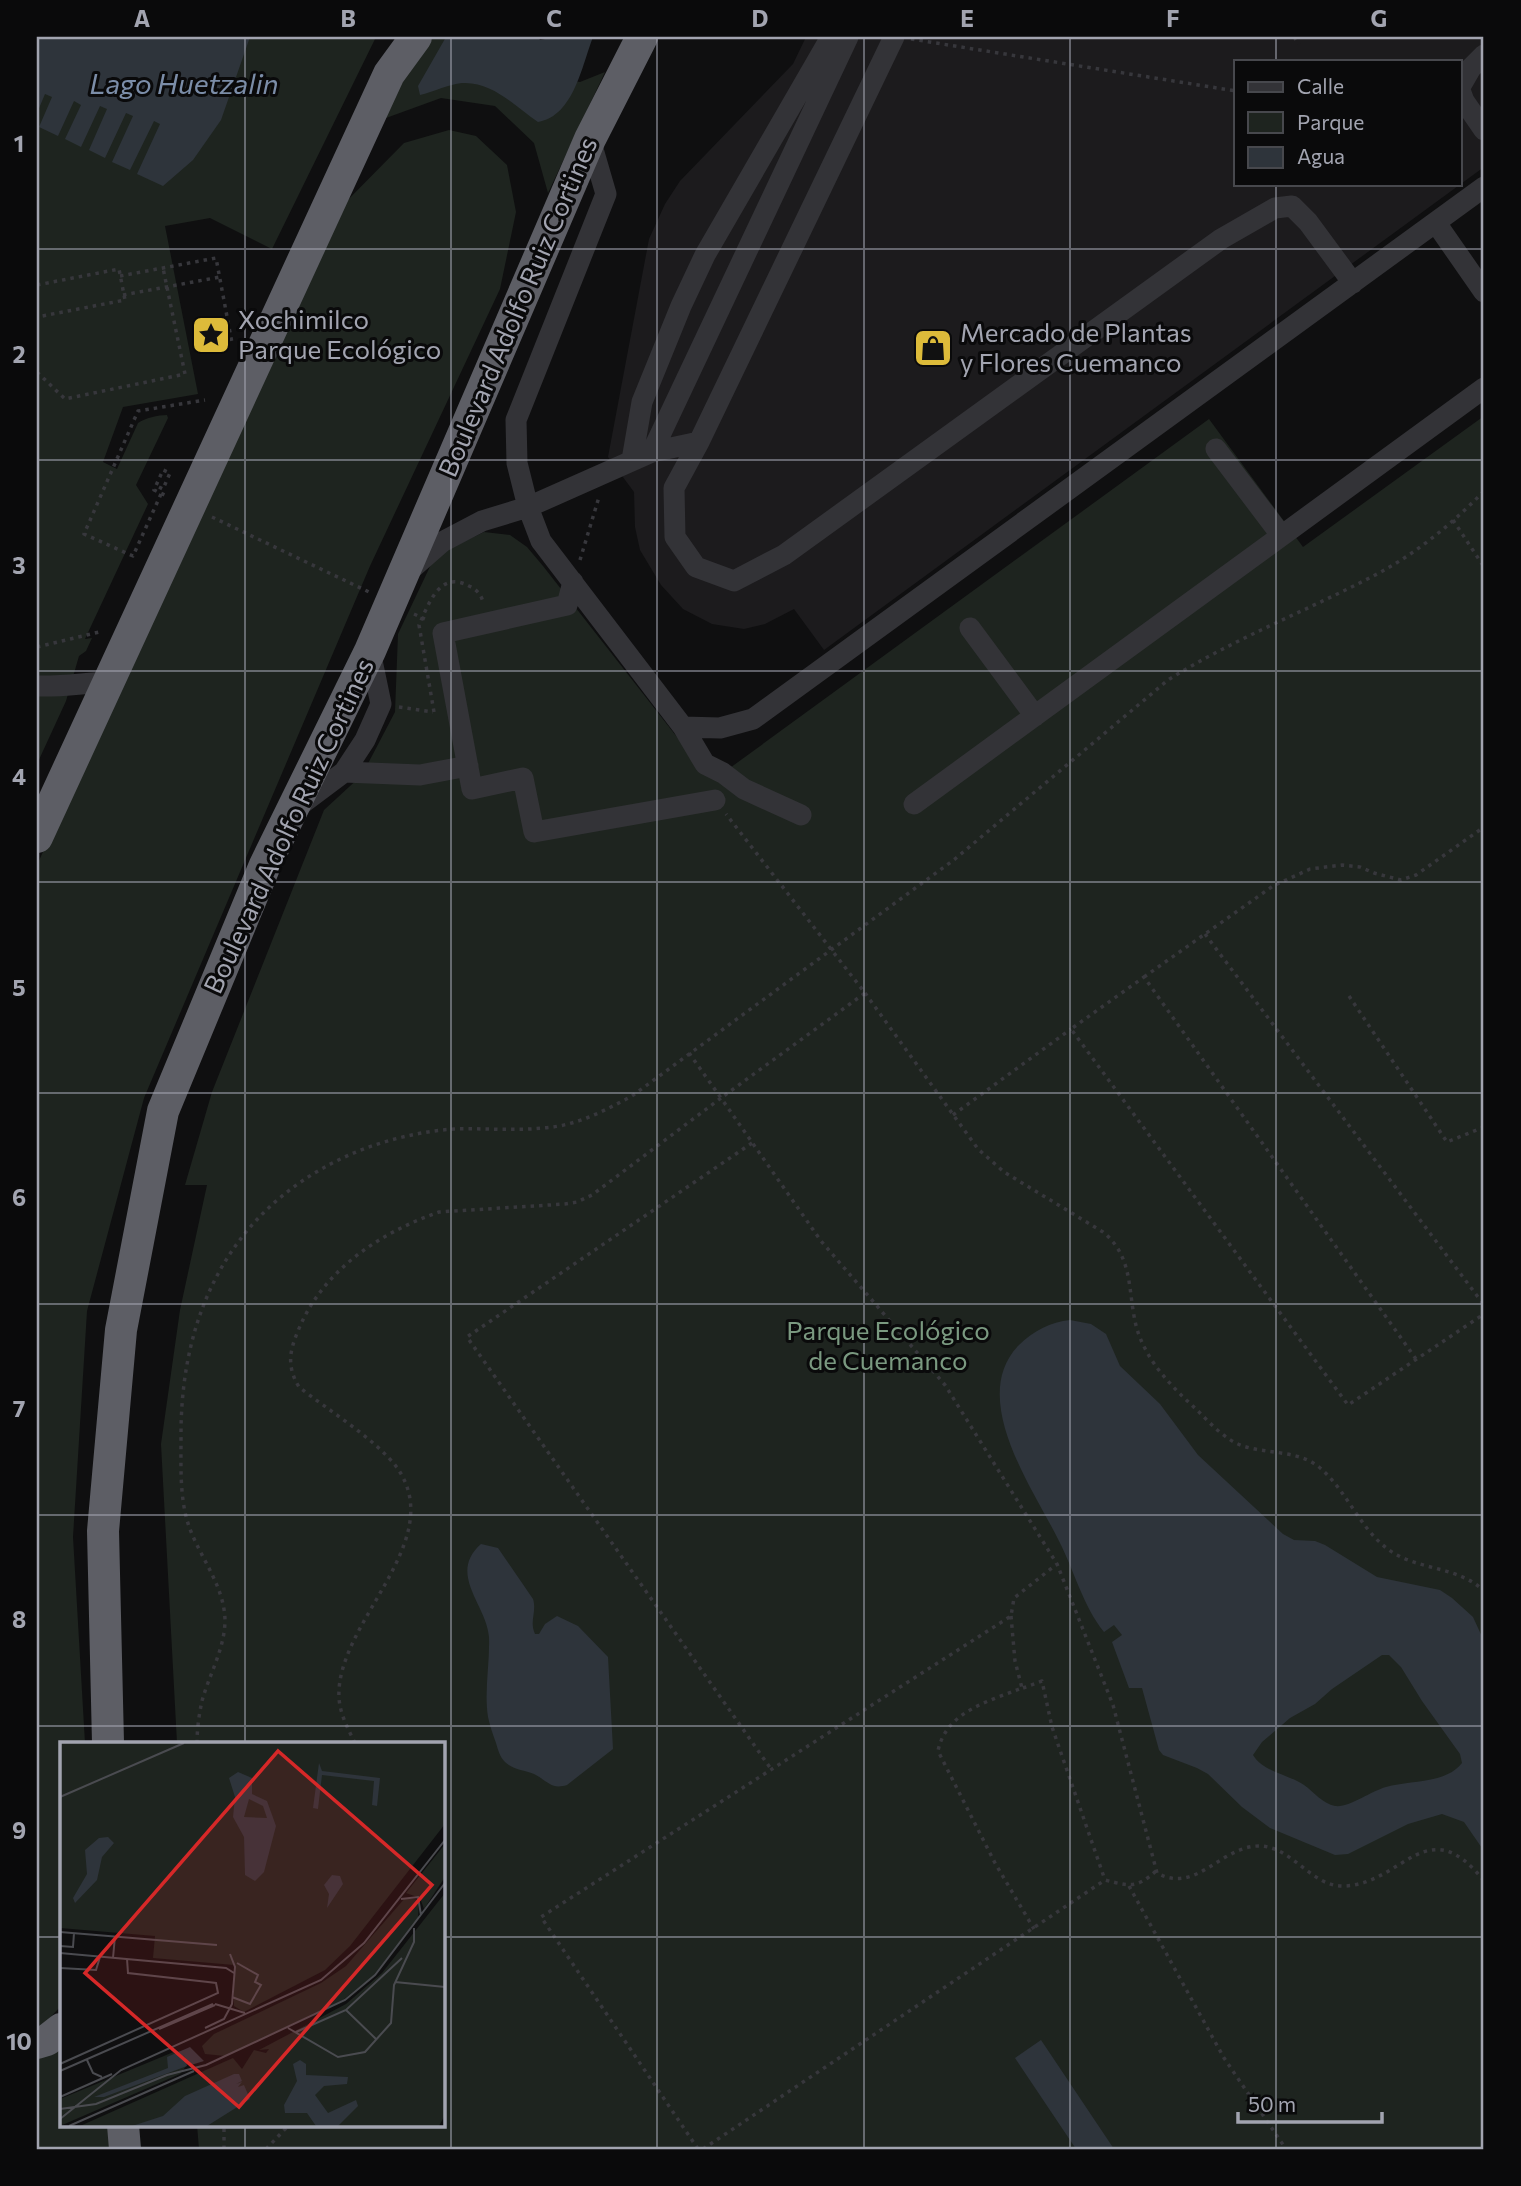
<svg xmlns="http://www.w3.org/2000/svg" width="1521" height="2186" viewBox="0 0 1521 2186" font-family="Commissioner,sans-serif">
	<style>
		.built { fill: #1c1b1d; fill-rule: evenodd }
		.green { fill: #1e241f }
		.water { fill: #2e343b; fill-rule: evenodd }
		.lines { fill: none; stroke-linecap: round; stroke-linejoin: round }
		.path { stroke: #37373c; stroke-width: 3.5; stroke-dasharray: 3.5 5; stroke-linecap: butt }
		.minor { stroke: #333337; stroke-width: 21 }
		.highway { stroke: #5d5e65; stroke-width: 32 }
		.grid { fill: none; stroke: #a2a4b0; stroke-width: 2; stroke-opacity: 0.55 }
		.labels { text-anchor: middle; stroke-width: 6; stroke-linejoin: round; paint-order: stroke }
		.street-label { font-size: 26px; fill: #a2a4b0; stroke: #0a0a0b }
		.poi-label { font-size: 26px; fill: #a2a4b0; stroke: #0a0a0b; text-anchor: start }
		.park-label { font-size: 26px; fill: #7a9980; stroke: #0a0a0b }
		.water-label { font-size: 28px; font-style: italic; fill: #7b8da8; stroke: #0a0a0b }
		.inset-road { fill: none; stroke: #4a4b50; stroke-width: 2 }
		.view { fill: #d62828; fill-opacity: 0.15; stroke: #d62828; stroke-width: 3.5 }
		.inset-edge { fill: none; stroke: #a2a4b0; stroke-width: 3.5 }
		.neatline { fill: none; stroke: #a2a4b0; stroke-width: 2.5 }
		.grid-label { font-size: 23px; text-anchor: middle; font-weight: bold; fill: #a2a4b0 }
	</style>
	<rect width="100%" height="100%" fill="#0f0f10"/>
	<path class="built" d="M806 37H1484V167L824 650 794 609 765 624 744 629 712 624 683 609 661 585 640 550 635 527 634 492 608 457 649 239 665 204 680 181 793 64ZM1236 61H1460V184H1236Z"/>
	<path class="green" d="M37 37H376L272 249 210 218 165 226 198 394 123 407 103 462 117 469 138 423C145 418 158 415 167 415L168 418 136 485 148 504 85 639 92 638 86 651 79 656 66 701 37 764Z
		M408 37H474L530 76 580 82 605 72 548 193 534 143 495 106 441 98 386 118Z
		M449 130 476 136 507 165 516 212 500 289 370 566 144 1098 87 1311 73 1537 85 1743H61V2006L43 2025 37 2027V865L330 218 404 143Z
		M1484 416V2149H199L197 2125H443V1743H177L161 1444 180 1310 207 1185H185L212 1092 324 810 362 775 395 712 398 634 435 556 484 532 510 535 527 547 543 566 702 769 723 773 1209 419 1303 547Z
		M61 2049V2125H110L111 2149H37V2057Z"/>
	<path class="water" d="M37 37H250L221 120 193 160 163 186 137 174 160 124 154 121 130 170 112 162 133 116 126 113 105 158 89 150 107 109 100 106 81 147 65 139 81 105 74 101 58 136 39 127 52 97 45 94 37 113Z
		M446 37H538L540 40 555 37H593C582 65 574 116 538 122 515 107 493 81 462 83 449 84 433 92 420 95L418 86Z
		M1070 1320 1091 1324 1106 1334 1120 1366 1160 1404 1198 1455 1283 1534 1294 1540 1315 1541 1325 1545 1377 1577 1440 1590 1452 1598 1473 1617 1484 1641V1851L1464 1822 1442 1814 1408 1824 1348 1854 1335 1855 1270 1828 1242 1807 1208 1774 1197 1768 1163 1755 1159 1750 1142 1688H1129L1112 1642 1122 1635 1114 1625 1104 1632C1083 1606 1074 1570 1059 1541 1034 1490 967 1398 1019 1345 1033 1331 1051 1322 1070 1320ZM1382 1655H1389L1401 1667 1422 1701 1460 1754 1462 1763C1446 1784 1410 1780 1386 1787 1371 1791 1349 1808 1335 1806 1323 1804 1314 1792 1304 1785 1288 1774 1263 1772 1253 1755L1262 1742 1290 1718 1315 1704 1332 1689Z
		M481 1544 498 1548 533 1599C537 1612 529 1621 535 1634H539L545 1624 557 1616 578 1626 608 1657 613 1749 567 1785C551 1790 548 1781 534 1774 524 1770 513 1770 505 1762 500 1757 498 1750 496 1743 493 1735 490 1726 488 1717 484 1691 490 1663 489 1637 487 1605 447 1574 481 1544Z
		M1041 2040 1114 2149H1076L1015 2058Z"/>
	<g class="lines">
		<path class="path" d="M1294 37 1299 44
			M911 39 1236 91
			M120 276 216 258 232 343
			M37 285 119 269 125 300 37 317
			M123 295 220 277
			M37 372 65 399 185 374 163 268
			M159 487 163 489 170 473 163 470 154 490 167 496
			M161 494 133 556 84 534 138 411 205 400
			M212 517 369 592
			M1453 520 1484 567
			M580 560 599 497
			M414 614 429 621
			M37 647 99 632
			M399 707 433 712
			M434 712 419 625C429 603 440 570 469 586 476 589 482 595 483 603
			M1205 934 1484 1305
			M1144 977 1273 886 1310 869 1342 865 1360 867 1374 873 1401 880 1416 875 1484 827
			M865 993 978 1149 1004 1172 1103 1232C1135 1258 1127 1294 1137 1329 1147 1362 1172 1387 1197 1410 1210 1423 1225 1440 1243 1446 1267 1454 1298 1450 1319 1467 1349 1492 1362 1536 1397 1555 1425 1570 1460 1568 1484 1591
			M1349 996 1447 1142 1484 1127
			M689 1053 721 1098 865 993 726 814
			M953 1115 1071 1029
			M752 1143 467 1337 771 1769
			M1416 1359 1144 977 1071 1029 1348 1405 1484 1314
			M1011 1616 1015 1661 1022 1688C990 1701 946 1711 938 1751L995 1863 1034 1929
			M1023 1688 1042 1681 1052 1727 1105 1880
			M197 1743C197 1730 199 1714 202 1701 209 1675 225 1648 225 1620 224 1580 193 1551 185 1512 180 1488 181 1463 181 1438 180 1305 238 1197 366 1148 394 1138 424 1131 454 1129 483 1128 514 1131 543 1128 576 1126 604 1111 632 1096L955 859 1168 680C1235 638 1309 610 1379 573 1418 552 1453 523 1484 491
			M355 1743C348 1729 340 1714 339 1698 335 1623 448 1543 398 1469 376 1439 329 1411 299 1387 287 1367 289 1352 298 1331 322 1271 379 1233 439 1212L565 1204 577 1202 592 1195 721 1098 821 1241 945 1385 1057 1564 1113 1705 1157 1873C1196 1895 1222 1845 1260 1846 1293 1847 1312 1888 1345 1886 1404 1883 1427 1809 1484 1881
			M1129 1886 1224 2058 1286 2149
			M224 2149V2125
			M266 2149 289 2125
			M698 2149 541 1917 1011 1616 1014 1598 1057 1564
			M703 2149 1105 1880C1129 1886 1136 1889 1156 1871"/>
		<path class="minor" d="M894 37 699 442 674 488 675 537 696 567 734 581 784 555 1221 239 1275 208 1292 206 1308 222 1353 283
			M1460 87 1471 68 1484 55
			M1460 90 1464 101 1484 130
			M590 139 606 194 516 420 517 463 528 507 541 541 683 727 705 764 723 773 744 789 801 815
			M1436 223 1484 292
			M1216 449 1281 535
			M652 452 848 37
			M632 460 642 402 681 306 705 255 831 37
			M410 570 442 542 482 521 528 507 652 452 699 442
			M573 582 567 605 443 633 472 789 523 778 534 832 715 800
			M970 628 1035 716
			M37 686C61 687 84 683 108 682
			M683 727 720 728 753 719 1484 187
			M344 772 420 775 468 766
			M914 804 1484 388
			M296 808 344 772 365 740 381 704 370 651"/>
		<path class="highway" d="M37 837 389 74 416 37
			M108 1743 103 1531 121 1330 163 1111 265 865 370 651 590 139 642 37
			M37 2043 47 2040 61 2029
			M123 2125 125 2149"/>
	</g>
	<path class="grid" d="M245 37V1743M451 37V2149M657 37V2149M864 37V2149M1070 37V2149M1276 37V61M1276 184V2149M37 249H1484M37 460H1484M37 671H1484M37 882H1484M37 1093H1484M37 1304H1484M37 1515H1484M37 1726H1484M37 1937H61M443 1937H1484M245 2125V2149"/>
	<defs>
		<symbol id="sight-square" viewBox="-11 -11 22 22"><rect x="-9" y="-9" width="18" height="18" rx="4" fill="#ddbb3a" stroke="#0a0a0b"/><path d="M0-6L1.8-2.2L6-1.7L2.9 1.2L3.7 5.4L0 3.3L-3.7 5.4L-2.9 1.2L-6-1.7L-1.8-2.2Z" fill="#111"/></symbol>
		<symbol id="shop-square" viewBox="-11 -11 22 22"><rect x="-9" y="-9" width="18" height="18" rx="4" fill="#ddbb3a" stroke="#0a0a0b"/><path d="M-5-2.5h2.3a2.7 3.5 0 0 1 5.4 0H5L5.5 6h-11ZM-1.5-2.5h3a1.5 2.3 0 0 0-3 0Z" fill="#111"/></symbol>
	</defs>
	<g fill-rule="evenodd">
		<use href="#sight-square" x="189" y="313" width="44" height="44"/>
		<use href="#shop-square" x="911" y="326" width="44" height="44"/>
	</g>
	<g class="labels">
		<g class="street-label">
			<text transform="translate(518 307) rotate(-67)" y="9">Boulevard Adolfo Ruiz Cortines</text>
			<text transform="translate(289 826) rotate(-65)" y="9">Boulevard Adolfo Ruiz Cortines</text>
		</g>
		<g class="poi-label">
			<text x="238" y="329">Xochimilco<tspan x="238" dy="30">Parque Ecológico</tspan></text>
			<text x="960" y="342">Mercado de Plantas<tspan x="960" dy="30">y Flores Cuemanco</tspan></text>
		</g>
		<g class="park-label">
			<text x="888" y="1340">Parque Ecológico<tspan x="888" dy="30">de Cuemanco</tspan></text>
		</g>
		<g class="water-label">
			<text x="184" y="94">Lago Huetzalin</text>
		</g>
	</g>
	<g transform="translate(60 1742)">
		<rect width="385" height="385" fill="#0f0f10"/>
		<path d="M0 1H385V82L290 204 265 228 184 270 174 264V223L93 216 95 194 0 186ZM385 102V135L364 167 360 156 346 151ZM385 151V373L379 384H20L173 316 182 327 194 308 206 311 209 307 199 308 286 262 322 231ZM345 156 359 158 358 177 313 234 283 258 165 314 145 312 142 304 154 292 261 241 286 224ZM116 309 125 310 130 319 120 332 0 384V357Z" fill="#1e241f"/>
		<path d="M259 21 262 29 320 36 317 64 312 63 314 39 262 33 258 67 253 66ZM178 30 192 36V52L207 59 216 84 204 130 195 139 185 133 184 95 173 75 175 55 169 36ZM189 57 203 64 207 76 184 75ZM39 96 48 95 54 101 42 115 37 138 15 161 13 156 27 132 25 108ZM272 133 280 134 283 142 267 166 269 152 264 143ZM130 305 144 319 131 323 123 313 127 324 44 355H34L108 326 107 315ZM240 318 246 322V333L288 335 287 342 264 344 255 353 268 371 296 358 298 364 278 384H256L247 371H225L224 363 237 339 233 322ZM174 332H179L182 339 176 342 182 340 178 345 184 343 190 357 147 384H72L103 374 125 354Z" fill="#2e343b" fill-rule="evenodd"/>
		<path class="inset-road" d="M0 55 124 1M341 157 358 155 361 173M0 190 157 203M0 204 13 205 14 191M0 211 166 226 174 231M53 216 55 194M0 226 36 228 40 215M335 240 385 245M172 255 190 262 201 243 195 240 198 233 177 221M155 262 185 271M286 268 317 298M145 286 164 277 172 262 175 225 170 212M228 286 278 315 305 310 331 281 334 243 354 200V186M99 287 155 263M236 290 286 268 342 216M27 318 33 331 42 335M0 322 158 251 156 241 148 240 68 231 67 217M0 329 153 262M0 355 52 332M0 367 36 362 107 333 146 323 285 258 315 233 385 141M0 377 61 328 261 238 304 201 385 98M9 384 134 329"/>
		<path class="view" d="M218 9 372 143 179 365 25 231Z"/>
		<rect width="385" height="385" class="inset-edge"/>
	</g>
	<rect width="1521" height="2186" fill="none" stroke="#0a0a0b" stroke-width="77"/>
	<rect x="1234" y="60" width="228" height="126" fill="#0a0a0b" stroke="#47484d" stroke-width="2"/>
	<rect x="1248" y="82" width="35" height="10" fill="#333337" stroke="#47484d" stroke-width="2"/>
	<text x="1297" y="94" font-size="21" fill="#a2a4b0">Calle</text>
	<rect x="1248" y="112" width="35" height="21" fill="#1e241f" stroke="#47484d" stroke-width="2"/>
	<text x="1297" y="130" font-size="21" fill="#a2a4b0">Parque</text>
	<rect x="1248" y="147" width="35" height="21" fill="#2e343b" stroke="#47484d" stroke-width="2"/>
	<text x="1297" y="164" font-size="21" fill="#a2a4b0">Agua</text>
	<path d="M1238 2112v10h144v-10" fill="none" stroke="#a2a4b0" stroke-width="3.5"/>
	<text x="1248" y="2112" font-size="21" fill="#a2a4b0" stroke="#0a0a0b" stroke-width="5" paint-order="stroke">50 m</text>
	<rect x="38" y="38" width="1444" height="2110" class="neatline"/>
	<g class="grid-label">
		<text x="142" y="27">A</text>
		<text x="348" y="27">B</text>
		<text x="554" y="27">C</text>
		<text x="760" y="27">D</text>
		<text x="967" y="27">E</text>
		<text x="1173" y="27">F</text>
		<text x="1379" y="27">G</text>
		<text x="19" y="152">1</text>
		<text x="19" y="363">2</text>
		<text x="19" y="574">3</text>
		<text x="19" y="785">4</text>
		<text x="19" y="996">5</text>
		<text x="19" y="1206">6</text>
		<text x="19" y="1417">7</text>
		<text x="19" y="1628">8</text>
		<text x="19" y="1839">9</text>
		<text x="19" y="2050">10</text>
	</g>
</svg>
